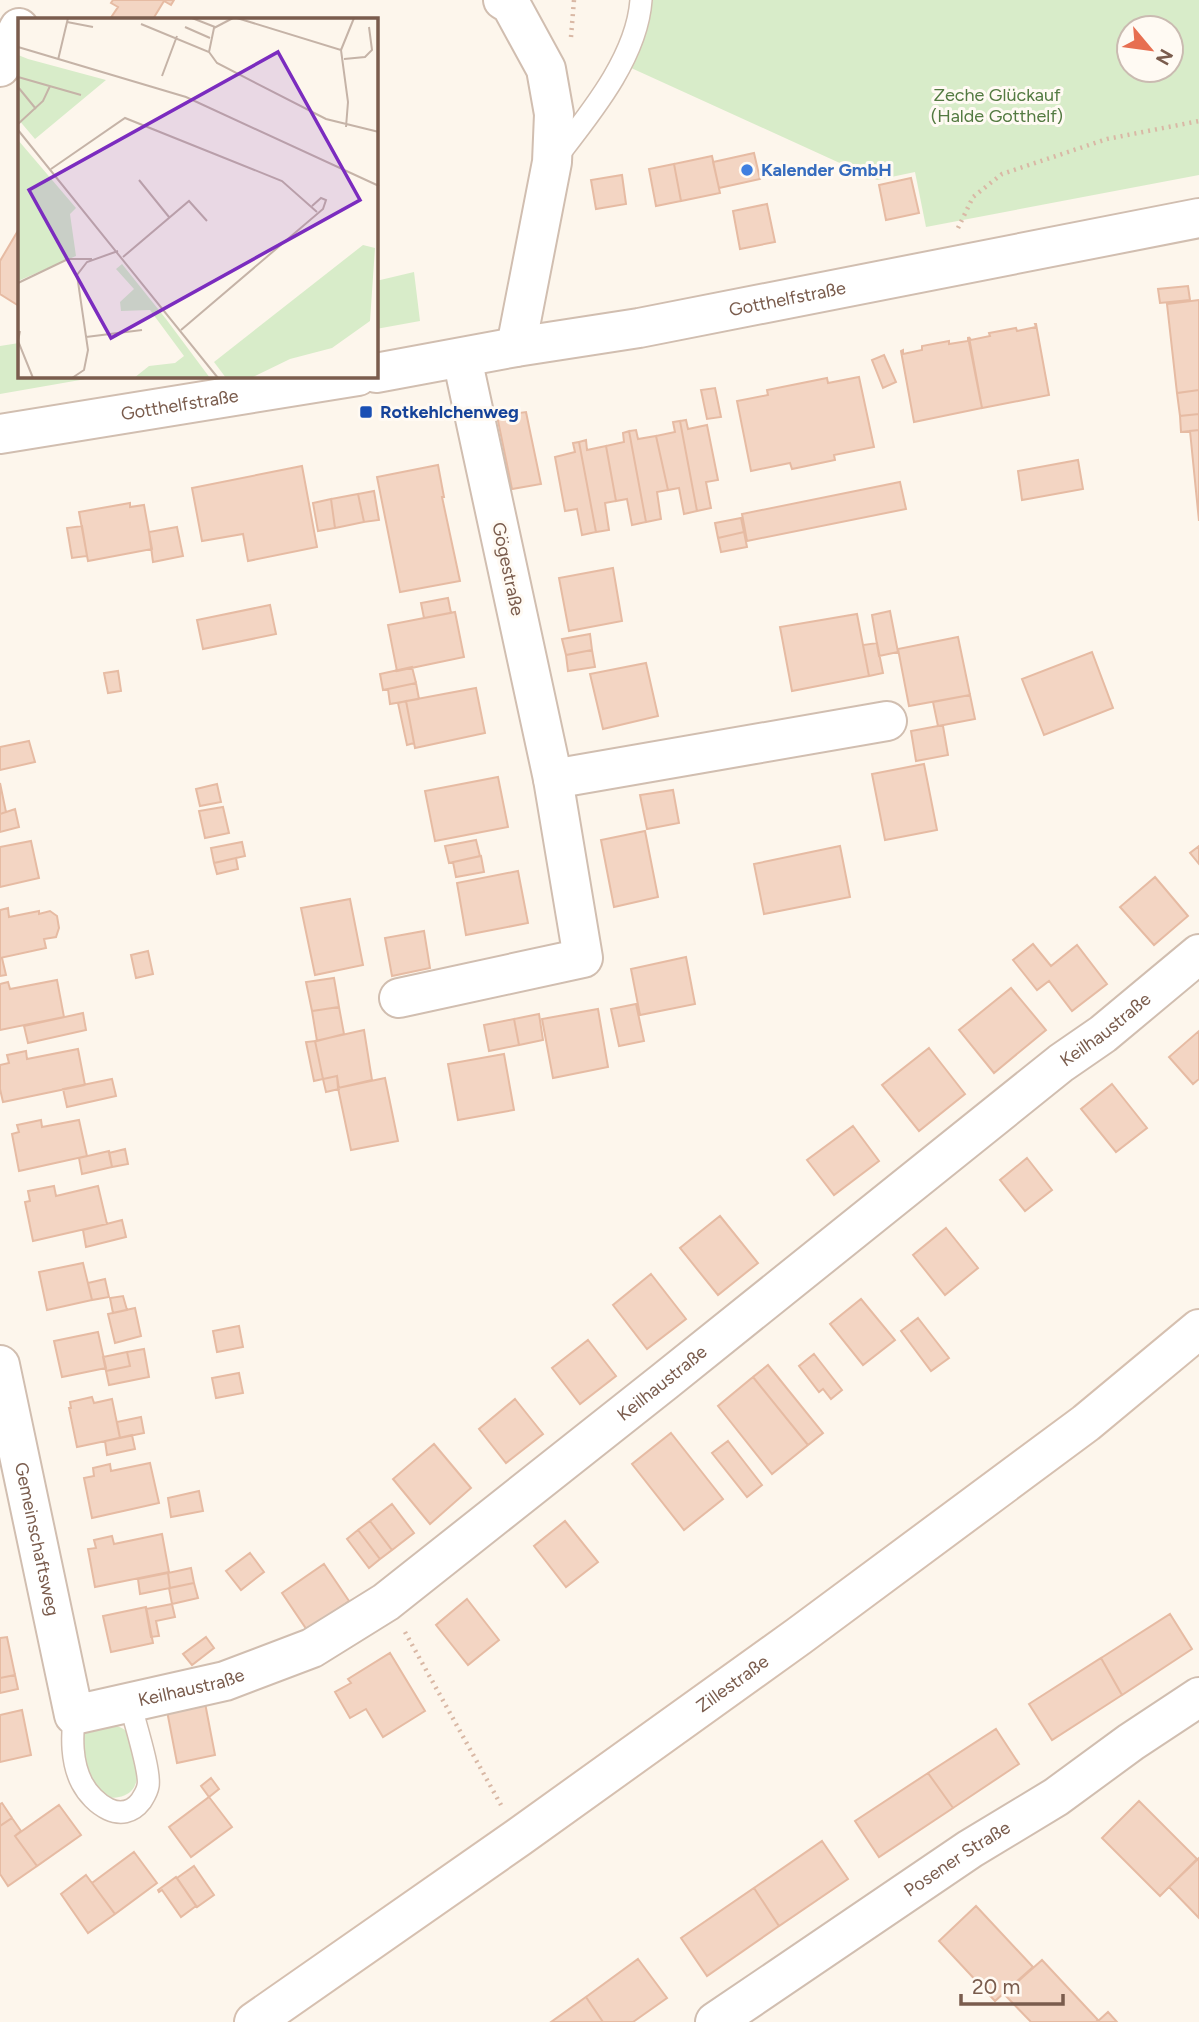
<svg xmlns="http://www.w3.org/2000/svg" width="1199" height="2022" viewBox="0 0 1199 2022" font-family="Figtree,sans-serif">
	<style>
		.green { fill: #d8ecc9; fill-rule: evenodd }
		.building { fill: #f3d5c3; stroke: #e6bba3; stroke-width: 2 }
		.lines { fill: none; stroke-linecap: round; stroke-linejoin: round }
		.service-casing { stroke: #d1beb0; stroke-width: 24 }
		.minor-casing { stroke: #d1beb0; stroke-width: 42 }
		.secondary-casing { stroke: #d6c0b0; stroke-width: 42 }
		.path { stroke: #d9b8a5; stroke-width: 4.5; stroke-dasharray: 2 5; stroke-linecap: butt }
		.service { stroke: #fff; stroke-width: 21 }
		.minor { stroke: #fff; stroke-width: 38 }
		.secondary { stroke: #fff; stroke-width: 38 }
		.shop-dot { fill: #3f7fe0; stroke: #fffaf3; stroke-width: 2.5 }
		.transit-dot { fill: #1a4fb4; stroke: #fffaf3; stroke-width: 2.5 }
		.labels { text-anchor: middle; stroke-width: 6; stroke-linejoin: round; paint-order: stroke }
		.park-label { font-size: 18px; fill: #537a41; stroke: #fffaf3 }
		.shop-label { font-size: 18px; font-weight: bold; fill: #366cbe; stroke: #fffaf3; text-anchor: start }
		.street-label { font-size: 18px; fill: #7a5c4d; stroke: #fffaf3 }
		.transit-label { font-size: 18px; font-weight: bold; fill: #164399; stroke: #fffaf3; text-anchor: start }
		.inset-road { fill: none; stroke: #c5b3a7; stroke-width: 2 }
		.view { fill: #7b2cbf; fill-opacity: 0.15; stroke: #7b2cbf; stroke-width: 3.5 }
		.inset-edge { fill: none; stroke: #7a5c4d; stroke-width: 3.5 }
	</style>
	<rect width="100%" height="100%" fill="#fdf6ec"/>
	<path class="green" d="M653 0H1199V175L926 227 915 172 877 180 629 67ZM1129 28H1171V70H1129Z
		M414 272 420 321 376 329V281Z
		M19 343V376H103L0 394V346Z
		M114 1725C120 1727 125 1729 128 1733 137 1744 141 1773 135 1785 133 1791 126 1796 119 1797 112 1799 105 1797 100 1792 89 1783 73 1744 84 1734 92 1726 104 1727 114 1725Z"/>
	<path class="building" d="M113 0H174L171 5 164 1 153 19H110L118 7 111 3Z
		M754 153 760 179 719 188 713 162Z
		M712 156 720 193 681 201 674 164Z
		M674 164 681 201 656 206 649 169Z
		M622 175 626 204 596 209 591 180Z
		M911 178 919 213 886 220 879 185Z
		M767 204 775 242 740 249 733 211Z
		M19 229V306L0 294V261Z
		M1188 286 1190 300 1160 303 1158 289Z
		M1199 300V390L1177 393 1167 304Z
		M1035 324H1036L1049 395 982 408 969 337 971 340 990 336 989 333 1016 328 1017 331 1036 327Z
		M968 337 982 408 914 422 901 351 903 350V354L922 350V346L949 341V344L968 341Z
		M884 355 896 382 883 388 872 360Z
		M859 377 874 447 834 455 835 460 792 469 790 463 751 471 737 401 768 395 767 390 827 378 828 383Z
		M715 388 721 417 707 419 701 390Z
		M1199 390V414L1180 416 1177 393Z
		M526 412 541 484 512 489 497 416Z
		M1199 414V430L1181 432 1180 416Z
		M686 420 688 429 707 425 718 480 706 482 711 508 697 511 680 421Z
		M680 421 697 511 684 514 679 488 668 490 656 436 675 432 673 422Z
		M636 430 638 439 656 436 668 490 657 492 661 519 646 522 629 431Z
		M1199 430V521L1190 431Z
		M629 431 646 522 632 525 627 499 616 501 606 446 624 442 623 433Z
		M586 440 587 450 606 446 616 501 605 503 609 530 596 532 579 442Z
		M579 442 596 532 582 535 577 509 565 511 555 457 575 452 573 443Z
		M1078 460 1083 489 1022 500 1018 471Z
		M438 465 444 497H442L460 581 400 592 377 477Z
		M302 466 317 547 248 561 243 534 202 541 192 488Z
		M900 482 906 509 747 541 742 514Z
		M374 491 379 520 364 522 358 494Z
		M358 494 364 522 335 528 331 499Z
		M331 499 335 528 318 531 313 503Z
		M130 503V507L144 505 152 549 88 561 79 512Z
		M741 518 744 532 718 538 715 523Z
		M82 526 87 556 72 558 67 528Z
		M177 527 183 556 153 562 149 532Z
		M744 532 747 547 721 552 718 538Z
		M613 568 622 621 569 631 559 578Z
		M448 598 451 613 424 618 421 603Z
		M270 605 276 634 203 649 197 620Z
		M890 611 898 652 879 656 872 615Z
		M455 612 464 657 397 671 388 625Z
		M857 614 869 676 792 691 780 627Z
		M590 634 592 650 566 655 562 639Z
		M958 637 970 695 909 706 898 649Z
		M877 643 883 673 869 676 863 645Z
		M592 650 595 667 568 671 566 655Z
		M1092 652 1113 708 1044 735 1022 679Z
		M646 663 658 716 603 729 590 674Z
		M412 667 416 683 383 690 380 674Z
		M118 671 121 691 108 693 104 673Z
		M416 683 419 699 390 704 388 689Z
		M476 688 485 733 415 748 406 701Z
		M970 695 975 719 938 726 933 702Z
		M406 701 414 743 407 745 398 703Z
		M938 726H943L948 755 916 761 911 731Z
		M29 741 35 762 0 770V747Z
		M924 764 937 830 885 840 872 774Z
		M498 777 508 827 435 841 425 791Z
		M0 783 6 812 0 814Z
		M217 784 221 802 200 806 196 789Z
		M673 790 679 823 647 829 640 795Z
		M223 807 229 833 205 838 199 811Z
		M15 809 19 827 0 832V814Z
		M645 831 658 897 614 907 601 840Z
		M476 840 480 856 449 863 445 846Z
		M31 841 39 878 0 887V847Z
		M242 842 245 856 214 863 211 848Z
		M840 846 850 897 764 914 754 864Z
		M1199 846V864L1190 853Z
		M481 856 484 872 456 877 453 862Z
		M236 858 238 869 217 874 214 863Z
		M518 871 528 923 466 935 457 883Z
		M1155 877 1188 916 1154 945 1120 907Z
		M350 899 363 965 315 975 301 908Z
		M8 908 9 917 39 911V914L50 911 57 916 59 928 56 937 44 939 46 948 0 958V910Z
		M424 931 430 968 392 976 385 938Z
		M1033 944 1051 966 1077 945 1107 984 1072 1011 1049 981 1037 990 1013 960Z
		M148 951 153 974 136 978 131 955Z
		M686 957 695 1004 640 1015 631 969Z
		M0 958H2L6 975 0 976Z
		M334 978 339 1007 312 1011 306 982Z
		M57 980 64 1017 0 1030V984L8 982 10 989Z
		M1011 988 1046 1030 994 1073 959 1030Z
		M636 1004 644 1041 619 1046 611 1009Z
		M339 1007 344 1034 317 1041 312 1011Z
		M598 1009 608 1067 553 1078 542 1019Z
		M83 1013 86 1030 28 1043 24 1026Z
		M539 1014 543 1040 519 1045 514 1019Z
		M514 1019 519 1045 489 1051 484 1025Z
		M364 1030 372 1080 338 1088 337 1076 323 1079 315 1041Z
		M1199 1031V1079L1193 1084 1169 1057Z
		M315 1041 323 1079 314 1081 306 1042Z
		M929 1048 965 1094 919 1131 882 1085Z
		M78 1049 85 1085 3 1102 0 1089V1065L9 1063 7 1055 26 1051 27 1059Z
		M504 1054 514 1110 458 1120 448 1064Z
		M337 1076 339 1089 326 1092 323 1079Z
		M385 1078 398 1141 351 1150 338 1088Z
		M112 1079 116 1096 67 1107 63 1089Z
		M1112 1084 1147 1128 1116 1152 1081 1109Z
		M41 1120 42 1127 79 1120 87 1156 19 1171 12 1134 19 1132 17 1125Z
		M853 1126 879 1161 834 1195 807 1160Z
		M125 1149 128 1164 112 1167 109 1153Z
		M109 1151 112 1167 82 1174 79 1158Z
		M1027 1158 1052 1190 1025 1211 1000 1180Z
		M54 1186 56 1196 98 1186 107 1224 33 1241 25 1202 30 1201 28 1191Z
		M720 1216 758 1263 718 1295 680 1248Z
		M122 1220 126 1237 86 1247 83 1230Z
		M946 1228 978 1268 945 1295 913 1255Z
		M83 1263 92 1300 47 1310 39 1272Z
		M651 1274 686 1319 647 1349 613 1305Z
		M105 1279 109 1297 92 1300 88 1283Z
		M123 1296 127 1310 113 1313 110 1298Z
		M861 1299 895 1340 863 1365 830 1324Z
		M135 1308 141 1336 115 1343 108 1314Z
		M918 1318 949 1358 931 1371 901 1331Z
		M239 1326 243 1347 217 1352 213 1331Z
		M98 1332 106 1368 62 1377 54 1341Z
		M588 1340 616 1376 580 1404 552 1368Z
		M144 1349 149 1377 109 1385 106 1371 130 1366 127 1352Z
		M127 1352 130 1366 106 1371 103 1357Z
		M814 1354 842 1390 831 1399 823 1389 819 1392 799 1366Z
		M768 1365 823 1433 808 1445 753 1377Z
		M239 1373 243 1393 216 1398 212 1378Z
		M753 1377 808 1445 772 1474 718 1406Z
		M92 1397 94 1403 112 1399 120 1438 77 1447 69 1408H71L70 1402Z
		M515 1399 543 1434 506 1463 479 1429Z
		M141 1417 144 1433 120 1438 117 1422Z
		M671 1433 723 1499 684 1530 632 1464Z
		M132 1435 135 1449 107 1455 105 1441Z
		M728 1441 762 1485 747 1497 712 1453Z
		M434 1444 471 1488 430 1524 393 1479Z
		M150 1463 159 1503 92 1518 84 1478 94 1476 93 1468 110 1464 111 1471Z
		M199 1491 203 1511 171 1517 168 1498Z
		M392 1504 414 1533 392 1550 370 1521Z
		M370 1521 392 1550 380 1559 358 1530Z
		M565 1521 598 1562 566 1587 534 1546Z
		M358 1530 380 1559 369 1568 347 1539Z
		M162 1534 169 1572 95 1587 88 1549 96 1548 94 1540 112 1536 114 1544Z
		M250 1553 264 1572 241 1590 226 1571Z
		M324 1564 349 1601 307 1630 282 1593Z
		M191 1568 194 1583 170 1588 168 1573Z
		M168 1573 170 1588 140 1594 138 1579Z
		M194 1583 198 1598 172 1604 169 1588Z
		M467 1599 499 1640 468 1665 436 1625Z
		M172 1604 175 1617 156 1621 159 1636 151 1637 146 1609Z
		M146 1607 153 1643 111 1652 103 1616Z
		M1170 1614 1192 1649 1122 1695 1101 1658Z
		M7 1637 15 1675 0 1678V1638Z
		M206 1637 214 1648 192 1665 183 1654Z
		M390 1653 425 1711 383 1737 366 1709 350 1718 335 1692 351 1683 348 1679Z
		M1101 1658 1122 1695 1052 1740 1029 1704Z
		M15 1675 18 1689 0 1693V1678Z
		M205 1703 215 1755 177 1763 167 1711Z
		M22 1710 31 1755 0 1762V1715Z
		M996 1729 1019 1764 953 1808 928 1773Z
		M928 1773 953 1808 879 1857 855 1821Z
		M211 1778 219 1789 209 1797 201 1786Z
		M209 1797 232 1827 191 1857 169 1827Z
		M1139 1801 1197 1859 1160 1896 1102 1838Z
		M2 1803 12 1818 0 1826V1804Z
		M59 1805 81 1835 37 1866 15 1836Z
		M12 1818 21 1831 15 1836 37 1866 8 1886 0 1874V1826Z
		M822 1841 848 1879 779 1926 754 1888Z
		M134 1852 157 1883 115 1914 92 1883Z
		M1199 1858V1918L1169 1887Z
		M194 1866 214 1895 197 1907 177 1878Z
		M86 1875 115 1914 88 1933 61 1894Z
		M176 1877 196 1906 181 1917 162 1890 159 1892 158 1890Z
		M754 1888 779 1926 707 1976 681 1938Z
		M976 1906 1033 1967 995 2001 939 1941Z
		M638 1959 667 1998 633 2022H603L586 1997Z
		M1042 1960 1098 2020 1096 2022H1031L1004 1994Z
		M586 1997 603 2022H551Z
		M1108 2012 1117 2022H1097Z"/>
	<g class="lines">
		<defs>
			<path id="service" d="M555 159C589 115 637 58 641 0
				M74 1715C72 1737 71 1762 82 1783 93 1804 122 1826 141 1801 144 1796 147 1792 148 1786 151 1772 134 1720 130 1703"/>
			<g id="minor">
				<path d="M503 0 511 5 546 69 554 114 552 162 516 347"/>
				<path d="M0 67 19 28"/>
				<path id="s1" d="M376 373 516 347 639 328 1199 218"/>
				<path id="s2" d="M0 434 358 376"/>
				<path d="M553 779 887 721"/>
				<path d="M399 998 583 958 553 779 462 358"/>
				<path id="s3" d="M0 1365 74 1715 225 1681 312 1648 386 1602 665 1381 1061 1063 1103 1034 1199 954"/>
				<path id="s4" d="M715 2022 970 1849 1056 1797 1131 1742 1199 1697"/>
			</g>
			<g id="secondary">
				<path id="s5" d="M254 2022 519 1837 799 1636 1086 1423 1199 1329"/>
			</g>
		</defs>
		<use href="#service" class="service-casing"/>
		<use href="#minor" class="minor-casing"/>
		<use href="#secondary" class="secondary-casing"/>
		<path class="path" d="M571 37 574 0
			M958 228 973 197 1002 174 1107 139 1199 121
			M405 1632 501 1805"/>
		<use href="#service" class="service"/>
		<use href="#minor" class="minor"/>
		<use href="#secondary" class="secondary"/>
	</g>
	<circle class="shop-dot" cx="747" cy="170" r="7"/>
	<rect class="transit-dot" x="359" y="405" width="14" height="14" rx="3.5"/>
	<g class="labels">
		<g class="park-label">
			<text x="997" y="101">Zeche Glückauf<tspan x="997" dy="21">(Halde Gotthelf)</tspan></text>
		</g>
		<g class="shop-label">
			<text x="761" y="176">Kalender GmbH</text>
		</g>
		<g class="street-label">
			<text dy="6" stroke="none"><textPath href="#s1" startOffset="418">Gotthelfstraße</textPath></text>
			<text dy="6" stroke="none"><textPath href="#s2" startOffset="182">Gotthelfstraße</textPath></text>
			<text transform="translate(508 569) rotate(78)" y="6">Gögestraße</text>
			<text dy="6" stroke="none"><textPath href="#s3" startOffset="1612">Keilhaustraße</textPath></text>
			<text dy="6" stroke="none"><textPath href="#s3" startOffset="1045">Keilhaustraße</textPath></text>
			<text dy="6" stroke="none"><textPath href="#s3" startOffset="178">Gemeinschaftsweg</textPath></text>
			<text dy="6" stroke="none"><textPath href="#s5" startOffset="586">Zillestraße</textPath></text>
			<text dy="6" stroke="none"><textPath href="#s3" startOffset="478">Keilhaustraße</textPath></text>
			<text dy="6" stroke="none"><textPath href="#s4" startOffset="292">Posener Straße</textPath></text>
		</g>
		<g class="transit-label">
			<text x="380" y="418">Rotkehlchenweg</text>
		</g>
	</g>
	<g transform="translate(18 18)">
		<rect width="360" height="360" fill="#fdf6ec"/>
		<path d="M0 37 10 41 88 62 17 121 0 101ZM0 122 58 190 52 196 58 238 0 263ZM345 227 357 230 352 303 314 330 272 341 233 360H208L196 344ZM104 246 148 301 192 360H116L131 348 157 345 166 338 132 292 103 293 102 284 116 271 98 251Z" fill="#d8ecc9"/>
		<path class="inset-road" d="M174 0 197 9M219 0 323 32 330 84 328 109M49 4 75 9M123 6 191 34 199 45 308 101 361 114M167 9 192 20M0 29 168 79 361 168M323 32 336 0M191 34 196 10 215 0M326 41 347 39 354 32 351 9M40 42 50 0M144 58 159 18M0 59 63 77M0 69 18 91M0 106 25 83 32 68M0 112 200 360M33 151 107 100 264 163 299 194M121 162 151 199M105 239 171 183 189 203M0 265 50 241H74M163 312 305 191 308 182 303 180 294 188M2 313 0 323 15 360M68 319 124 312M54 360 66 352 70 332 59 257 69 244 100 233"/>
		<path class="view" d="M260 34 342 182 93 320 11 172Z"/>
		<rect width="360" height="360" class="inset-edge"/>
	</g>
	<g transform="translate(1150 49) rotate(119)"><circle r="33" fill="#fffaf3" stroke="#cabbb1" stroke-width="2"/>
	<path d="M0-5L12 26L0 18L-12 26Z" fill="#e76f51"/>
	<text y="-10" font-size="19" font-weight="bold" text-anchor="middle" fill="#7a5c4d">N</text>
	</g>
	<path d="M961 1994v10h102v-10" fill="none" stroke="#7a5c4d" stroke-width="3.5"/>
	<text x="972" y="1994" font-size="21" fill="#7a5c4d" stroke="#fffaf3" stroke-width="5" paint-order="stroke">20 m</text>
</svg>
